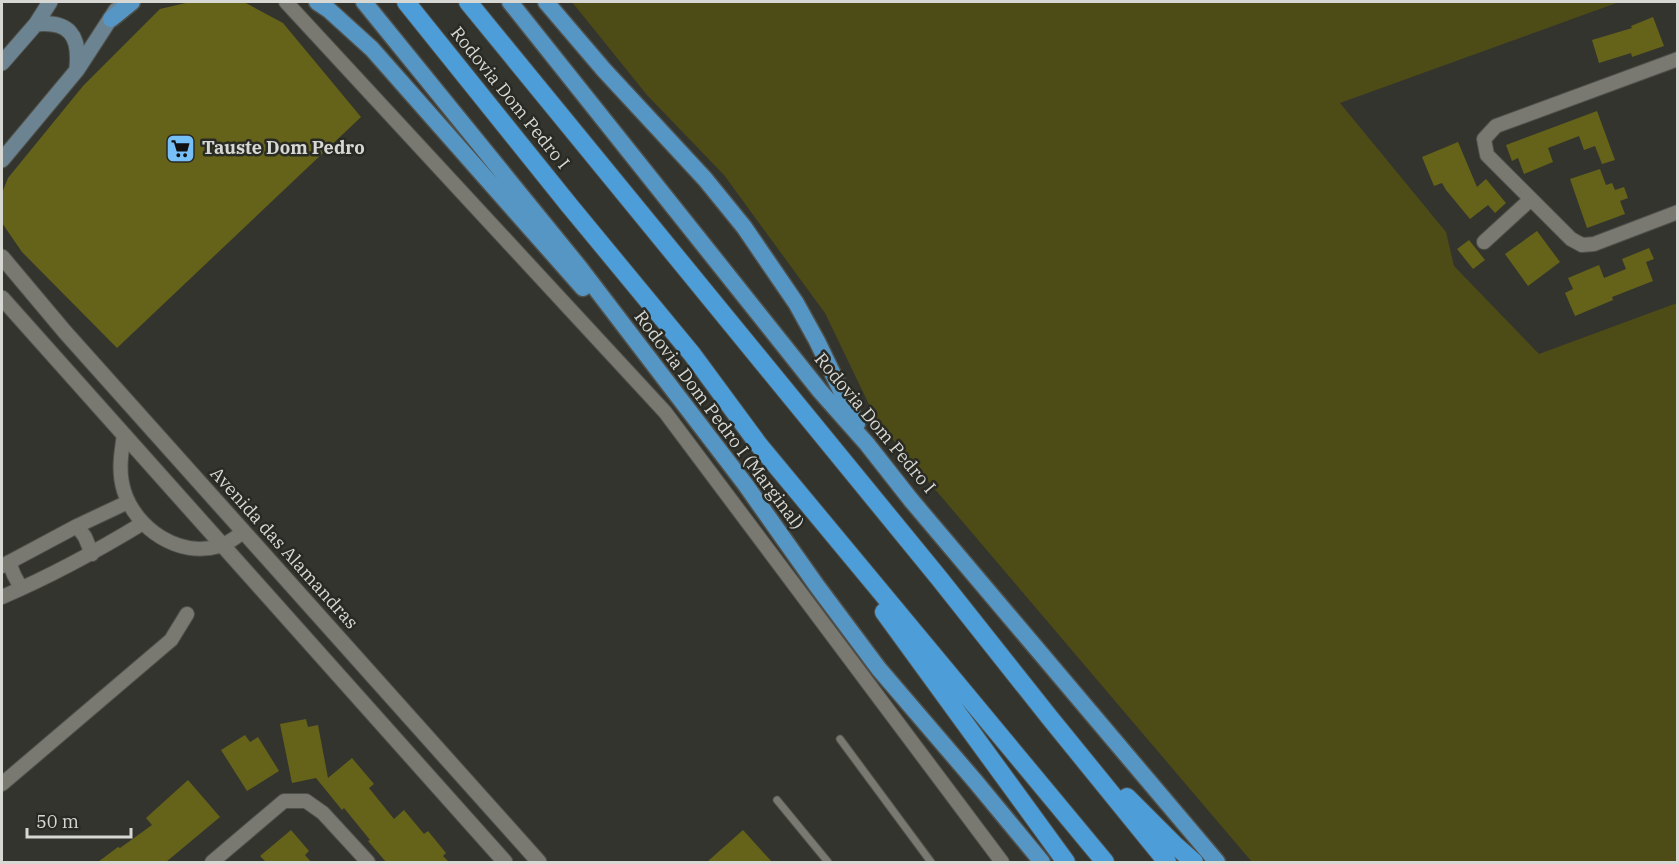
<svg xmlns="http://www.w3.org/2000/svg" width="1679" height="864" viewBox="0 0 1679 864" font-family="'IBM Plex Serif',serif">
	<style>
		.green { fill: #4d4c17 }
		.building { fill: #646319 }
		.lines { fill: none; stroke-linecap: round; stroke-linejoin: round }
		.service-casing { stroke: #50504b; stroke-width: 9 }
		.minor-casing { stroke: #50504b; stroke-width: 16 }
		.tertiary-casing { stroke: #50504b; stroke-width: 17 }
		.secondary-casing { stroke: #50504b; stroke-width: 17 }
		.trunk-casing { stroke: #50504b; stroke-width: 19 }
		.motorway-casing { stroke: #50504b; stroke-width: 20 }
		.service { stroke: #797972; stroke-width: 7 }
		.minor { stroke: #797972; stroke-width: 14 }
		.tertiary { stroke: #797972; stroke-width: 15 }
		.secondary { stroke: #6c8491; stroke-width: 15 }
		.trunk { stroke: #5696c4; stroke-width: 16 }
		.motorway { stroke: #4d9ed8; stroke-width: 18 }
		.labels { text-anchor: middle; stroke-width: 5; stroke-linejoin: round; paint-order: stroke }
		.street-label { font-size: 18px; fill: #d7d8d4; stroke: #2a2a24 }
		.poi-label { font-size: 18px; font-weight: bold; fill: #d7d8d4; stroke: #2a2a24; text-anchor: start }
	</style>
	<rect width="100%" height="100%" fill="#34342e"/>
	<path class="green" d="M572 2H1619L1340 103 1446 232 1454 266 1539 354 1677 303V862H1252L877 421 825 313 724 175 647 95Z"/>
	<path class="building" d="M190 2H244L283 23 361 117 117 348 22 252 2 223V193L8 178 83 86 160 9Z
		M1653 17 1664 46 1632 57 1631 53 1599 63 1592 40 1632 28 1631 26Z
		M1597 111 1615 160 1602 164 1595 146 1584 150 1579 136 1548 148 1553 162 1524 174 1518 158 1512 161 1506 145Z
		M1458 142 1477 187 1486 179 1506 203 1495 213 1488 205 1470 219 1446 190 1442 183 1434 186 1422 157Z
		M1600 169 1606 185 1612 183 1615 190 1624 187 1628 198 1620 201 1625 214 1587 228 1570 179Z
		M1537 231 1560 262 1528 286 1505 254Z
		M1469 240 1485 260 1473 269 1457 249Z
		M1649 248 1654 259 1646 262 1653 281 1612 297 1613 300 1575 316 1565 293 1573 289 1568 278 1599 265 1604 278 1626 269 1622 259Z
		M306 719 308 727 318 725 328 778 352 758 374 784 369 788 394 819 404 810 424 834 428 831 446 853 443 856 449 862H386L368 841 370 840 344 808 342 810 316 778 292 783 280 724Z
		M245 735 250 742 258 737 279 771 247 791 221 750Z
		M188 780 220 817 166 862H98L118 847 120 848 152 825 146 818Z
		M291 830 309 851 305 855 311 862H266L260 856Z
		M743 830 772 862H707Z"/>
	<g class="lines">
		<defs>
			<path id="service" d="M840 739 931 862
				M777 800 828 862"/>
			<path id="minor" d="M286 2 665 412 1002 862
				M1678 59 1496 126 1484 139 1487 155 1571 239 1582 245 1594 244 1678 212
				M1484 242 1531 199
				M124 435C121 454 118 472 124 491 136 529 179 558 219 546 228 544 236 537 243 532
				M77 526 85 537 92 554
				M9 562 14 575 21 588
				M2 566 77 526 128 502
				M2 597C51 576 97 551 143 523
				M2 784 171 640 187 614
				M212 862 284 801H306L323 813 368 862"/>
			<path id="tertiary" d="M2 257 65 332 539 862
				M2 298 505 862"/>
			<path id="secondary" d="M36 24C69 21 80 35 77 67
				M2 63 36 24 50 2
				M2 160 77 70 116 10"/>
			<path id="trunk" d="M317 2 329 10 372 49 583 288
				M364 2 580 268 745 484 817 586 879 669 975 781 1042 862
				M510 2 820 391 867 444 911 500 1217 862
				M546 2 604 70 705 179 744 227 796 303 817 341 857 424
				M111 19 132 2"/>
			<path id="motorway" d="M406 2 569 205 692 354 759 445 1105 862
				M468 2 939 578 1050 718 1167 862
				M884 612 1066 862
				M1127 797 1176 846 1194 862"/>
		</defs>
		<use href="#service" class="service-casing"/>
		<use href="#minor" class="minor-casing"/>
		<use href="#tertiary" class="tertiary-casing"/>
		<use href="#secondary" class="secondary-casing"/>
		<use href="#trunk" class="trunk-casing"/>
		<use href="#motorway" class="motorway-casing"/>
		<use href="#service" class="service"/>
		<use href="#minor" class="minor"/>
		<use href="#tertiary" class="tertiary"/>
		<use href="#secondary" class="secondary"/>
		<use href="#trunk" class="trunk"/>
		<use href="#motorway" class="motorway"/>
	</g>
	<defs>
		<symbol id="supermarket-square" viewBox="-11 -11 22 22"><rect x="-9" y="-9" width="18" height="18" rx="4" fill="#77bff7" stroke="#2a2a24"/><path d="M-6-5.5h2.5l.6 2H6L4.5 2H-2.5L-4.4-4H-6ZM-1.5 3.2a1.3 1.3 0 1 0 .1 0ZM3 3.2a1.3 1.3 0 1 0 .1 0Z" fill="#111"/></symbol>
	</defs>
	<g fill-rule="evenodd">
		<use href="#supermarket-square" x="164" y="132" width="33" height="33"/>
	</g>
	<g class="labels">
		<g class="street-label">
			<text transform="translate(510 98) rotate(51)" y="6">Rodovia Dom Pedro I</text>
			<text transform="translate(719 420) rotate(53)" y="6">Rodovia Dom Pedro I (Marginal)</text>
			<text transform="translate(875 423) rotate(50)" y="6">Rodovia Dom Pedro I</text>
			<text transform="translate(284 548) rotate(48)" y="6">Avenida das Alamandras</text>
		</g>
		<g class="poi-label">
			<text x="202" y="154">Tauste Dom Pedro</text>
		</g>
	</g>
	<rect width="1679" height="864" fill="none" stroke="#d7d8d4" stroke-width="6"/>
	<path d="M27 828v9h104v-9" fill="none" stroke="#d7d8d4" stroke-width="3"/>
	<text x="36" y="828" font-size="18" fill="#d7d8d4" stroke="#2a2a24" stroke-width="4.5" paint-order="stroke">50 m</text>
</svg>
